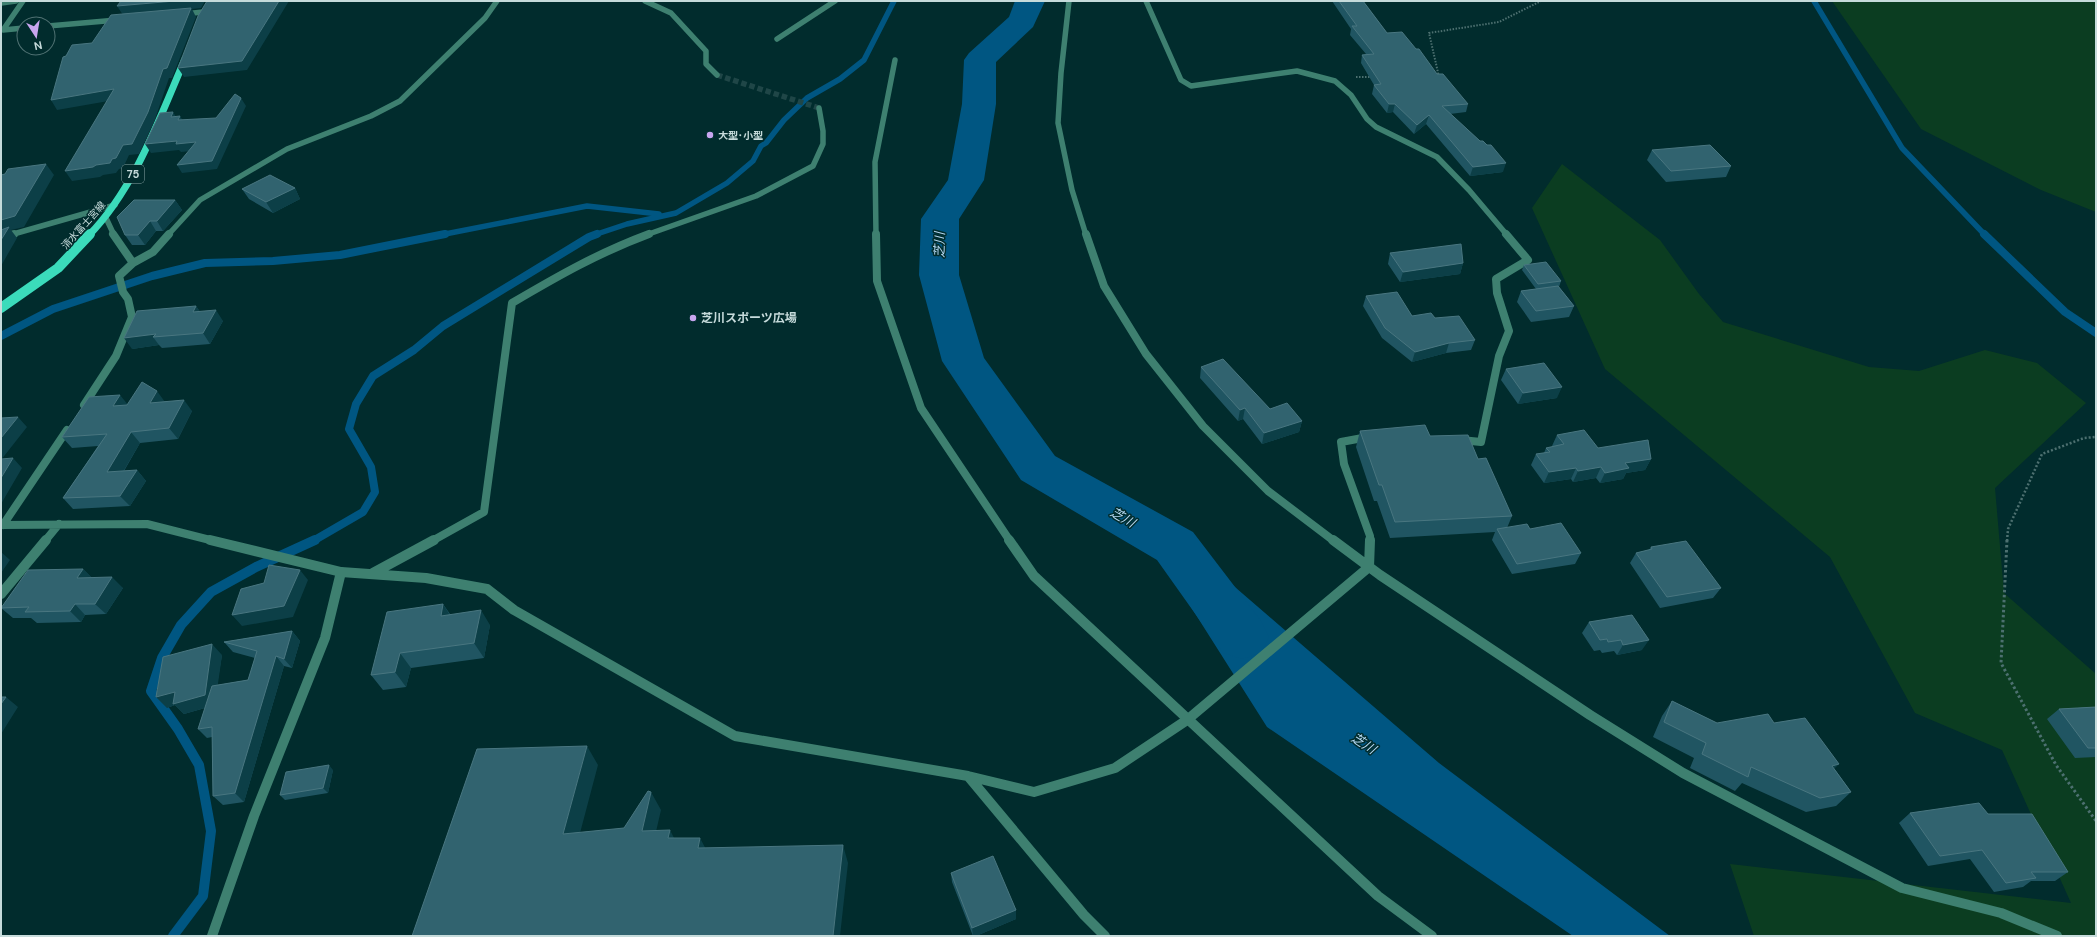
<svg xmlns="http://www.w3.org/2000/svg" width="2097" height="937" viewBox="0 0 2097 937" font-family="'DM Sans','Noto Sans JP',sans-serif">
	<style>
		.green { fill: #0b3d21 }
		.water { fill: #005682 }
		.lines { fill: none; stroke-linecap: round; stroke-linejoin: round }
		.stream-far2 { stroke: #005682; stroke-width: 5.5 }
		.stream-far1 { stroke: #005682; stroke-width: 8 }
		.stream { stroke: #005682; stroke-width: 10 }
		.river { fill: #005682; fill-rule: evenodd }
		.street-tunnel { stroke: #1f4647; stroke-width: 5.5; stroke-dasharray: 5.5 3; stroke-linecap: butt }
		.path-far2 { stroke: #4d7070; stroke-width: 2; stroke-dasharray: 1.5 1.5; stroke-linecap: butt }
		.path-far1 { stroke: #4d7070; stroke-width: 2.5; stroke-dasharray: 2 2; stroke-linecap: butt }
		.path { stroke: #4d7070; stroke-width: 3; stroke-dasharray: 2.5 2.5; stroke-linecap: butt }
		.lane-far2 { stroke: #3e8070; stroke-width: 5.5 }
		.lane-far1 { stroke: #3e8070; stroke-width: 8 }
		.lane { stroke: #3e8070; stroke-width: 10 }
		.street-far2 { stroke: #3e8070; stroke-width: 5.5 }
		.street-far1 { stroke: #3e8070; stroke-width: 8 }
		.street { stroke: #3e8070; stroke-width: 10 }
		.primary-far1 { stroke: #3bdbbb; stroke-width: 7 }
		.primary { stroke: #3bdbbb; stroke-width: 10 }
		.wall { fill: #205562 }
		.shaded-wall { fill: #0c3f47 }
		.building { fill: #31636f; stroke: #497680 }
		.poi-dot { fill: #c8a6ef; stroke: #012c2d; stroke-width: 1.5 }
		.labels { text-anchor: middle; stroke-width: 3; stroke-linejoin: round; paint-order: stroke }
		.far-poi-label { font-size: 10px; font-weight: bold; fill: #c6dbdb; stroke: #012c2d; text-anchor: start }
		.far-street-label { font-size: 10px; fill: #c6dbdb; stroke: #012c2d }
		.shield { fill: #012c2d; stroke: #8ba6a7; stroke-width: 1 }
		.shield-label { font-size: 11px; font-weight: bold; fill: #c6dbdb }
		.poi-label { font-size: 12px; font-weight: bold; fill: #c6dbdb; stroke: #012c2d; text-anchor: start }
		.water-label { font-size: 13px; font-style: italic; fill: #b5d8f2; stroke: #012c2d }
	</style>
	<rect width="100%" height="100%" fill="#012c2d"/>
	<path class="green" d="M1832 1H2096V212L2041 190 1921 129Z
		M1562 164 1660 240 1699 294 1723 322 1869 367 1919 371 1985 350 2037 363 2086 403 1995 488 2004 593 2096 674V936H1754L1730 864 2071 903 2002 750 1915 713 1830 557 1605 369 1532 208Z"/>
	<path class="water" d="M1221 575 1439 763 1670 936H1573L1267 727 1184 596Z"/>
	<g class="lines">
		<path class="stream-far2" d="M1814 1 1902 148 1985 235
			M440 235 587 206 659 214
			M594 235 627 224 676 213 727 183 753 161 761 146 766 143 784 120 807 98 840 79 864 60 894 1"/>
		<path class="stream-far1" d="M1984 234 2065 312 2096 333
			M1 336 53 309 152 276 205 263 273 261 340 255 445 234
			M313 541 363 512 375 492 371 467 349 429 356 404 373 376 414 350 443 326 589 237 597 234"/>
		<path class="stream" d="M173 936 203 896 211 831 199 765 178 729 151 691 162 658 181 625 211 592 256 567 315 540"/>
		<path class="river" d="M1015 1H1045L1033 27 996 62V104L984 180 959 219V275L984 358 1055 456 1193 532 1261 621 1269 637 1261 653 1242 659 1223 653 1157 560 1021 480 942 361 919 275 921 219 948 180 962 104 964 60 969 53 1009 17Z"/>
		<path class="street-tunnel" d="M717 75 819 108"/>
		<path class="path-far2" d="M1356 77H1371
			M1439 77 1429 33 1499 22 1541 1"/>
		<path class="path-far1" d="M2007 541 2008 529 2042 454 2084 438 2096 437"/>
		<path class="path" d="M2007 540 2001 663 2056 765 2096 821"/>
		<path class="lane-far2" d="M777 39 835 1
			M876 235 875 162 895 60"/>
		<path class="lane-far1" d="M876 234 877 281 921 408 1010 541"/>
		<path class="lane" d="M1009 540 1034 576 1378 896 1432 936
			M212 936 254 816 325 638 341 572"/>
		<path class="street-far2" d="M23 1 3 30 24 28
			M645 1 671 13 706 51V64L717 75
			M1069 1 1061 73 1058 123 1072 190 1086 235
			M1146 1 1181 80 1191 86 1297 71 1335 81 1351 95 1367 119 1376 127 1437 157 1469 190 1507 235
			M1 3 16 1
			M184 14 203 12
			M48 26 117 20
			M106 218 114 235
			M10 235 115 205
			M168 235 200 200 287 149 371 116 400 101 485 18 497 1
			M646 235 756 196 813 166 823 144V131L819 108"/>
		<path class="street-far1" d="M1086 234 1104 286 1146 354 1203 426 1268 491 1334 541
			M1 238 14 234
			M133 263 153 252 169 234
			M84 405 116 356 132 317 128 299 123 292 119 276 133 263 113 234
			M1368 437 1341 442 1344 464 1370 536V541
			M1461 440 1481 442 1499 356 1509 331 1497 293 1496 279 1528 260 1506 234
			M1 525 147 524 214 541
			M3 525 67 430
			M45 541 59 524
			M432 541 484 512 512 303C558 276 598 253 649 234"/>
		<path class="street" d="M210 540 341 572 426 578 487 589 514 610 735 736 968 776 1034 792 1115 768 1187 720 1369 567 1370 540
			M1333 540 1380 575 1590 715 1683 773 1902 888 2001 913 2057 936
			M373 573 434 540
			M1 594 46 540
			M968 776 1084 915 1105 936"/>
		<path class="primary-far1" d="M89 235C135 188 159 119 185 59"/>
		<path class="primary" d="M1 308 58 268 90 234"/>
	</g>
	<path class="wall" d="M1332 1H1363L1387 33 1416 49 1437 74 1468 104 1466 112 1450 114 1503 172 1470 176 1426 124 1414 134 1393 112 1387 113 1372 94 1374 85 1361 63 1362 55 1366 54 1350 35 1351 29Z
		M1652 150 1731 166 1726 177 1666 182 1647 160Z
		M295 188 300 199 273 213 249 199 242 189Z
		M175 200 182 210 163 231H156L145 245H132L125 235Z
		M1390 253 1463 263 1460 274 1400 282 1388 264Z
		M1524 265 1561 281 1559 287 1574 306 1569 317 1531 322 1517 302 1521 291 1536 289 1522 270Z
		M1366 296 1412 316 1435 318 1475 340 1471 350 1446 353 1412 362 1382 338 1363 306Z
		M196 306 200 312 223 321 210 344 162 348 159 345 132 349Z
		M1201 367 1270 409 1302 421 1299 432 1262 444 1243 419 1238 421 1200 378Z
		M1506 369 1557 398 1518 404 1501 380Z
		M165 401 192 411 178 439 140 443 124 471 137 470 146 481 130 506 73 509 63 498 98 446 72 448 62 437 127 404Z
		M1360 431 1430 436 1478 459 1512 516 1507 528 1530 529 1581 553 1575 564 1512 574 1492 540 1495 532 1390 538 1377 501H1374L1356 447Z
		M1557 435 1598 448 1651 459 1645 470 1626 473 1623 479 1600 483 1596 478 1573 482 1571 479 1544 483 1531 465 1536 454 1544 453 1546 448 1553 447 1552 446Z
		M1651 547 1721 588 1713 598 1660 608 1630 563 1636 553 1649 550Z
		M83 569 92 578 123 588 106 614 85 615 81 622 37 623 31 618H13L1 608Z
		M443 604 450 614 490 625 484 658 411 668 406 687 383 690 371 675Z
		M1589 622 1642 650 1617 655 1614 651 1602 653 1600 650 1594 651 1582 633Z
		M292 631 300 641 292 668 284 666 244 802 223 805 213 796 212 737 207 738 198 729 205 708 184 714 175 705 167 708 222 655 217 685 248 680 255 658 233 652 224 642Z
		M1672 701 1717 723H1774L1834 768 1851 792 1836 806 1806 812 1742 783 1735 791 1690 768 1694 758 1653 737 1662 716Z
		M2096 707V757L2075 758 2047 719 2059 709Z
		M333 770 328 793 285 800 280 795Z
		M1910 813 1988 814 2068 872 2055 881H2031L2023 887 1994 892 1970 859 1928 866 1899 823Z
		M951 873 1016 910V919L976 936H973L952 882Z"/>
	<path class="shaded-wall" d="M175 1H205L201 8 192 9 196 17 172 78H169L154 122 139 154 129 155 123 168 119 169 116 173 103 175 100 177 72 181 65 171 96 165 112 159 123 15 117 6Z
		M279 1H289L247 70 184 77 178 68Z
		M114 89 120 99 57 110 51 100Z
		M241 98 246 106 217 169 182 173 177 165Z
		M1389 104H1395L1393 112 1387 113Z
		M173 112 178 120 171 117Z
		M1429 115 1426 124 1414 134 1417 125Z
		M180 116 185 124 178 120Z
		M177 141 196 142 201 150 181 152 179 150 151 153 145 144Z
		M1506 163 1503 172 1470 176 1473 167Z
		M46 164 54 175 24 227 11 230 17 238 1 266V220Z
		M295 188 300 199 273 213 266 202Z
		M175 200 182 210 163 231 157 221Z
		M150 221 156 231 145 245 138 235Z
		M1463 263 1460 274 1400 282 1403 272Z
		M196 306 204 317 193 312Z
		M216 310 223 321 210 344 203 333Z
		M156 334 153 337 159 345 132 349 124 338Z
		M1449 343 1446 353 1412 362 1415 352Z
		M1562 387 1557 398 1518 404 1523 393Z
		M157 391 165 402 150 403Z
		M120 395 129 406H113Z
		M184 400 192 411 178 439 169 428Z
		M1245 408 1243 419 1238 421 1240 410Z
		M18 417 27 427 1 460V438Z
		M1302 421 1299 432 1262 444 1264 433Z
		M131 432 140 443 117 482 107 472Z
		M13 458 22 468 1 504V478Z
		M1651 459 1645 470 1626 473 1623 479 1600 483 1605 473 1625 463Z
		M1601 467 1596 478 1573 482 1578 471Z
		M1576 468 1571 479 1544 483 1549 472Z
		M137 470 146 481 130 506 120 496Z
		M1 552 10 560 1 573Z
		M83 569 94 580 77 578Z
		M300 570 308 580 293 617 242 626 232 615Z
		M112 577 123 588 106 614 95 604Z
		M75 604 85 615 81 622 70 611Z
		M443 604 453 620 441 616Z
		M481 610 490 625 484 658 474 643Z
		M292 631 300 641 292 668 284 659Z
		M1649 640 1642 650 1617 655 1623 645Z
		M212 644 222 655 215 705 184 714 175 705 167 708 156 697Z
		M400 653 411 668 406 687 395 672Z
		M276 656 284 666 244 802 235 793Z
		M6 697 18 707 1 734V704Z
		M587 746 598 765 575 852 563 834Z
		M1839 764 1824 779 1832 766Z
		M329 765 333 770 328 793 323 788Z
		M651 792 661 810 652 849 642 831Z
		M670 830 679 848 668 838Z
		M700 838 709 855 698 848Z
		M843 845 848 863 840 936H833Z
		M1016 910V919L976 936H973L972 928Z"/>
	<path class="building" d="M121 1H175L117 6Z
		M207 1H279L242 61 178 68 198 16Z
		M1339 1H1363L1387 33 1402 32 1416 49H1419L1437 74H1443L1468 104 1442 106 1480 141H1483L1487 145H1491L1506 163 1473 167 1429 115 1417 125 1395 104H1389L1374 85 1381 84 1362 55 1374 54 1352 26H1357Z
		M191 8 167 68 163 69 148 112 132 144 123 145 116 158 112 159 110 163 96 165 93 167 65 171 114 89 51 100 63 57 66 56 72 45 92 43 111 15Z
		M235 94 241 98 212 161 177 165 196 142 176 144 177 141 145 144 160 113 173 112 171 117 180 116 178 120 216 118Z
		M1710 145 1731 166 1671 171 1652 150Z
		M46 164 15 216 1 220V175L5 174 8 169Z
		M270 175 295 188 266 202 242 189Z
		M134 200H175L157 221H150L138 235H125L117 217Z
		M9 227 1 240V230Z
		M1461 244 1463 263 1403 272 1390 253Z
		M1546 262 1561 281 1538 284 1524 265Z
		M1558 286 1574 306 1536 311 1521 291Z
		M1397 292 1412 316 1431 313 1435 318 1459 316 1475 340 1449 343 1415 352 1385 328 1366 296Z
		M196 306 193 312 216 310 203 333 153 337 156 334 124 338 137 311Z
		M1223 359 1270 409 1287 403 1302 421 1264 433 1245 408 1240 410 1201 367Z
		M1544 363 1562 387 1523 393 1506 369Z
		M142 382 157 391 150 403 184 400 169 428 131 432 107 472 137 470 120 496 63 498 107 434 62 437 89 397 120 395 113 406 127 405Z
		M18 417 1 438V418Z
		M1425 425 1430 436 1468 435 1478 459 1486 458 1512 516 1395 522 1382 485H1379L1360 431Z
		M1584 430 1598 448 1648 440 1651 459 1625 463 1629 468 1605 473 1601 467 1578 471 1576 468 1549 472 1536 454 1550 452 1546 448 1564 444 1557 435Z
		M13 458 1 478V459Z
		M1561 523 1581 553 1517 564 1497 529 1527 524 1530 529Z
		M1686 541 1721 588 1667 597 1636 553 1652 549 1651 547Z
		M269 565 300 570 284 606 232 615 241 589 264 583Z
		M83 569 77 578 112 577 95 604H75L70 611 25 612 29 607 1 608 28 570Z
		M443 604 441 616 481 610 474 643 400 653 395 672 371 675 387 612Z
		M1632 615 1649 640 1623 645 1621 640 1608 642 1607 639 1600 640 1589 622Z
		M292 631 284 659 276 656 235 793 213 796 212 727 198 729 212 686 248 680 257 651 224 642Z
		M212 644 205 695 173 704 175 692 156 697 163 657Z
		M1 697H6L1 704Z
		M1672 701 1717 723 1768 714 1774 723 1805 718 1839 764 1832 766 1851 792 1820 798 1751 767 1748 777 1702 754 1706 743 1664 722Z
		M2096 707V748H2088L2059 709Z
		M587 746 563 834 624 828 648 791 651 792 642 831 670 830 668 838H700L698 848 843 845 833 936H412L477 749Z
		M329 765 323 788 280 795 286 772Z
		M1979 803 1988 814H2032L2068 872H2031L2036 878 2006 883 1982 850 1940 856 1910 813Z
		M993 856 1016 910 972 928 951 873Z"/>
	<g class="poi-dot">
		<circle cx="710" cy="135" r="4"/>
		<circle cx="693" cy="318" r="4"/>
	</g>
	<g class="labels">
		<g class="far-poi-label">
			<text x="718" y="139">大型･小型</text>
		</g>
		<g class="far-street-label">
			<text transform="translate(83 225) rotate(-48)" y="4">清水富士宮線</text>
		</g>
		<rect class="shield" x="122" y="165" width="22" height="18" rx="3"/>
		<g class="shield-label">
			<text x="133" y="178">75</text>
		</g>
		<g class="poi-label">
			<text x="701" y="322">芝川スポーツ広場</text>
		</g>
		<g class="water-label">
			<text transform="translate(939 245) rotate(-89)" y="5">芝川</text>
			<text transform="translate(1123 517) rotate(30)" y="5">芝川</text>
			<text transform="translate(1364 743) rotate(33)" y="5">芝川</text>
		</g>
	</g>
	<rect width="2097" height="937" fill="none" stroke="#c6dbdb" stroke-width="4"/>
	<g transform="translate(36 36) rotate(168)"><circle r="19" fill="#012c2d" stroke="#507273"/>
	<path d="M0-3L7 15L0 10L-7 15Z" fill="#c8a6ef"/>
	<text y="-6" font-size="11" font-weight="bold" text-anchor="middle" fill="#c6dbdb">N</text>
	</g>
</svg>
